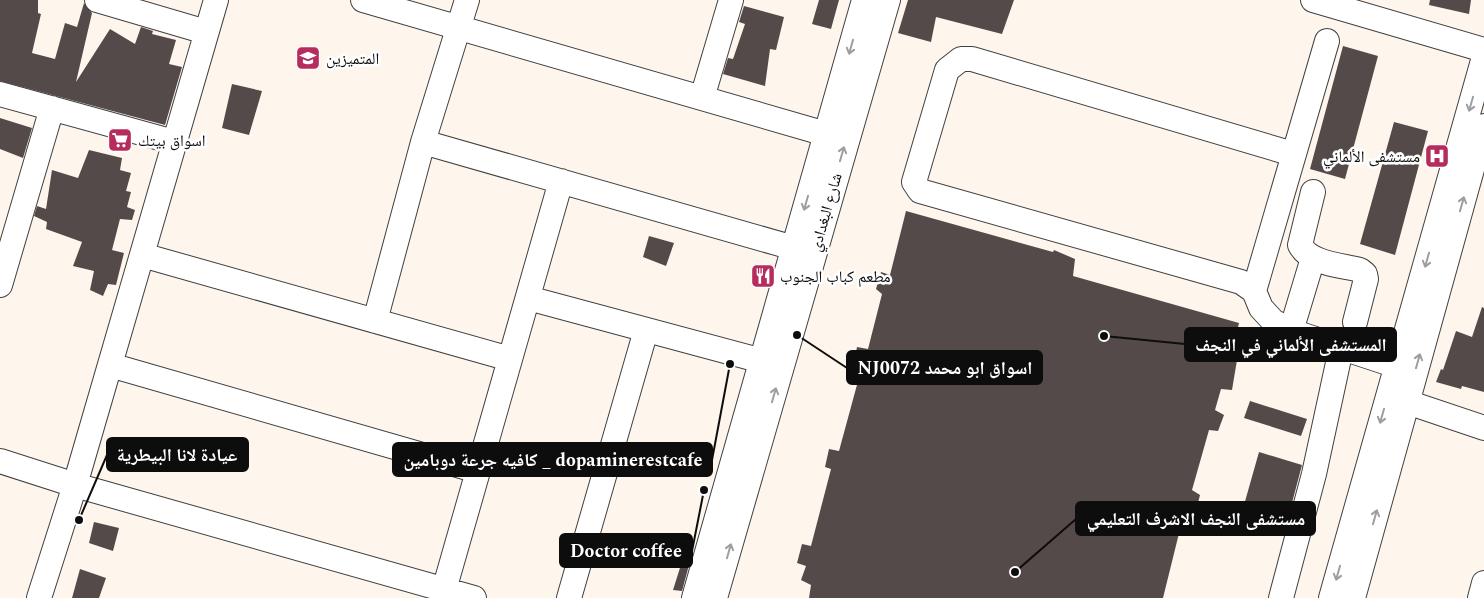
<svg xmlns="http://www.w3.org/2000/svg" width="1484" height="598" viewBox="0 0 1484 598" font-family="Spectral,'Noto Naskh Arabic',serif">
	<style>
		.building { fill: #554a4a }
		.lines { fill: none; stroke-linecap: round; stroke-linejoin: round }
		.minor-casing { stroke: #404040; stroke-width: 26 }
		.minor { stroke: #fff; stroke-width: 24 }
		.oneway { stroke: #9e9e9e }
		.labels { text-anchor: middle; stroke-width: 5; stroke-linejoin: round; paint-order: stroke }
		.poi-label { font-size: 16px; fill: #0d0d0d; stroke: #fff; text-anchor: start }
		.street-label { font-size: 16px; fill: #0d0d0d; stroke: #fff }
		.leader { fill: none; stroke: #0d0d0d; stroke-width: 2 }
		.callout-dot { fill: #0d0d0d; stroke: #fff; stroke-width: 2 }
		.callout { fill: #0d0d0d; stroke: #0d0d0d; stroke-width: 2 }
		.callout-label { font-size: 18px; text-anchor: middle; font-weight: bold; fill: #fff }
	</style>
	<rect width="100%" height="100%" fill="#fef6ed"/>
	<path class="building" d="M0 0H38V13L41 14 32 53 55 59 65 23 77 27 84 3 92 13 76 82 110 29 135 44 141 27 153 31 152 34 176 40 169 64 182 67 165 125 0 81Z
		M819 0H839L831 29 812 24Z
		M908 0H1014L1002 34 936 17 931 42 898 33Z
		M1430 0H1471L1469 14 1429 5Z
		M744 6 784 17 776 50 770 49 765 86 723 74 728 58 733 59 745 24 739 22Z
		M1343 46 1378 56 1345 179 1310 169Z
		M232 84 262 91 249 135 222 128Z
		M0 118 32 128 23 158 0 149Z
		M1394 122 1428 131 1395 255 1360 244Z
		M89 150 122 158 120 170 131 173 126 191 131 192 127 207 135 210 132 220 120 219 112 250 124 253 116 285 108 284 103 296 90 290 94 271 73 266 82 242 46 229 47 222 34 216 37 206 46 209 52 170 78 178Z
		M906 211 1053 252 1054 250 1075 259 1073 276 1239 323 1231 356 1237 360 1232 390 1221 389 1215 410 1224 415 1218 431 1209 430 1192 490 1200 495 1196 511 1185 509 1163 598H809L811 585 801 580 806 566 797 563 802 544 811 546 831 469 825 467 829 449 839 451 861 370 853 367 857 347 868 349 882 294 876 289 881 272 890 275Z
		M649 236 674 243 666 266 643 257Z
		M1482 307 1484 308V392L1462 386 1461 389 1436 382 1441 369 1443 370 1456 331 1472 337Z
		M1250 401 1307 419 1301 436 1244 418Z
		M1259 452 1302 465 1288 518 1244 505Z
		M94 522 119 528 113 551 89 543Z
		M685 552 692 554 682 591 673 590Z
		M80 569 106 578 99 598H72Z"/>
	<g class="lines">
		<defs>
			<path id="minor" d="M97 0 206 32
				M363 0 826 134
				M1313 0 1484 50
				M0 94 174 142
				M702 98 731 0
				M423 142 794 248
				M1293 154 972 59H961L947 70 914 182 920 191 1241 282 1254 291 1261 308 1273 321 1291 331 1397 366
				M1313 192 1300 245C1310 264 1341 265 1360 270L1365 274 1366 279 1355 322
				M142 255 510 359
				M0 285 52 108
				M1254 291 1327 41
				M528 298 762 361
				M375 321 423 142 467 0
				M1291 331 1313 258
				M110 365 478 471
				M1407 402 1484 428
				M0 461 75 485 474 598
				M444 590 561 181
				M39 598 75 485 216 0
				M569 598 646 330
				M694 598 864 0
				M715 598 888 0
				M1281 598 1314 474 1341 349
				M1331 598 1484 57
				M1353 598 1484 126
				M1480 598 1484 583"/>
		</defs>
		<use href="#minor" class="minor-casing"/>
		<use href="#minor" class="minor"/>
	</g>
	<defs><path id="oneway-shaft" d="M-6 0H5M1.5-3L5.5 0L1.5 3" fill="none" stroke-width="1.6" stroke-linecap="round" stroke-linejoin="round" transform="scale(1.25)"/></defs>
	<g class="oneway">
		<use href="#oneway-shaft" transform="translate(851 47) rotate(106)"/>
		<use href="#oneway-shaft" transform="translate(1471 104) rotate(106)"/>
		<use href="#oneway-shaft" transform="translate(842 154) rotate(-74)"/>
		<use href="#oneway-shaft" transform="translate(806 203) rotate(106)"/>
		<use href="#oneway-shaft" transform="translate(1462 204) rotate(-74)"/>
		<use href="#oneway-shaft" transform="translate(1427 260) rotate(106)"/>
		<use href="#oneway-shaft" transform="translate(1418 361) rotate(-74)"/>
		<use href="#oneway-shaft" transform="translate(774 395) rotate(-74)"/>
		<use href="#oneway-shaft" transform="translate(1382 416) rotate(106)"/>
		<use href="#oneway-shaft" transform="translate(1375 517) rotate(-74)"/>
		<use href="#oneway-shaft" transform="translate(729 551) rotate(-74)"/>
		<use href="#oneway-shaft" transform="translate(1338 573) rotate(106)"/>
	</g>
	<defs>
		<symbol id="school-square" viewBox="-11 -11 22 22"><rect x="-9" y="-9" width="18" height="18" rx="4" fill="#b52c5d" stroke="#fff"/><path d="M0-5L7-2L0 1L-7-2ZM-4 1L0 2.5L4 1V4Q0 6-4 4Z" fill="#fff"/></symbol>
		<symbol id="supermarket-square" viewBox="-11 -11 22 22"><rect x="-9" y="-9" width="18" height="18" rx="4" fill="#b52c5d" stroke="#fff"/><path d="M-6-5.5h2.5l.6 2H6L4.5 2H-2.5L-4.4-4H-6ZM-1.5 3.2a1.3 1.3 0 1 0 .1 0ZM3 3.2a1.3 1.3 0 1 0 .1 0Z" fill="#fff"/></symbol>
		<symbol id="hospital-square" viewBox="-11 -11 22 22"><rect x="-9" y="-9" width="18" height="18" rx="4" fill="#b52c5d" stroke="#fff"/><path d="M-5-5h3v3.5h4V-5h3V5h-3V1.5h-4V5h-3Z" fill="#fff"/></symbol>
		<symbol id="restaurant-square" viewBox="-11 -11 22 22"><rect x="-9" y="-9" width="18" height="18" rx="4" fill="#b52c5d" stroke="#fff"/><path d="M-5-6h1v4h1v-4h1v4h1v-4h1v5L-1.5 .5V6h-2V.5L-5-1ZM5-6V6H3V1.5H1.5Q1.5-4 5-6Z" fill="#fff"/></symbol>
	</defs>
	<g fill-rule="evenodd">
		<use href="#school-square" x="294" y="44" width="28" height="28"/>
		<use href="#supermarket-square" x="106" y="126" width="28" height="28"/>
		<use href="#hospital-square" x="1423" y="142" width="28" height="28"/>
		<use href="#restaurant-square" x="749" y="262" width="28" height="28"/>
	</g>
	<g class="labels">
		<g class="poi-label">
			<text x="326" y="64">المتميزين</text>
			<text x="138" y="146">اسواق بيتك</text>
			<text x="1420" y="162" text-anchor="end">مستشفى الألماني</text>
			<text x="780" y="282">مطعم كباب الجنوب</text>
		</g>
		<g class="street-label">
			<text transform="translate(825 212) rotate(-74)" y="6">شارع البغدادي</text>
		</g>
	</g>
	<path class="leader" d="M1104 336L1185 344M797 335L847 368M79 520L107 455M730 364L712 460M1015 572L1076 519M704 490L692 551"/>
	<g class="callout-dot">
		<circle cx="1104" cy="336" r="5"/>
		<circle cx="797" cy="335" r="5"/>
		<circle cx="79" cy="520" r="5"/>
		<circle cx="730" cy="364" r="5"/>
		<circle cx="1015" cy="572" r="5"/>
		<circle cx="704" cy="490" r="5"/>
	</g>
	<g class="callout">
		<rect x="1185" y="328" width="211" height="33" rx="5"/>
		<rect x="847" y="351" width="195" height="33" rx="5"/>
		<rect x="107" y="438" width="141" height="33" rx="5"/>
		<rect x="393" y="443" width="319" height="33" rx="5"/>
		<rect x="1076" y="502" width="239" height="33" rx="5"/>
		<rect x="560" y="534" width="132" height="33" rx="5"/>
	</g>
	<g class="callout-label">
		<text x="1291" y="351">المستشفى الألماني في النجف</text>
		<text x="945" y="374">NJ0072 اسواق ابو محمد</text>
		<text x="177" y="461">عيادة لانا البيطرية</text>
		<text x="553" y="466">كافيه جرعة دوبامين _ dopaminerestcafe</text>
		<text x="1196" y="525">مستشفى النجف الاشرف التعليمي</text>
		<text x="626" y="557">Doctor coffee</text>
	</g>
</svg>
